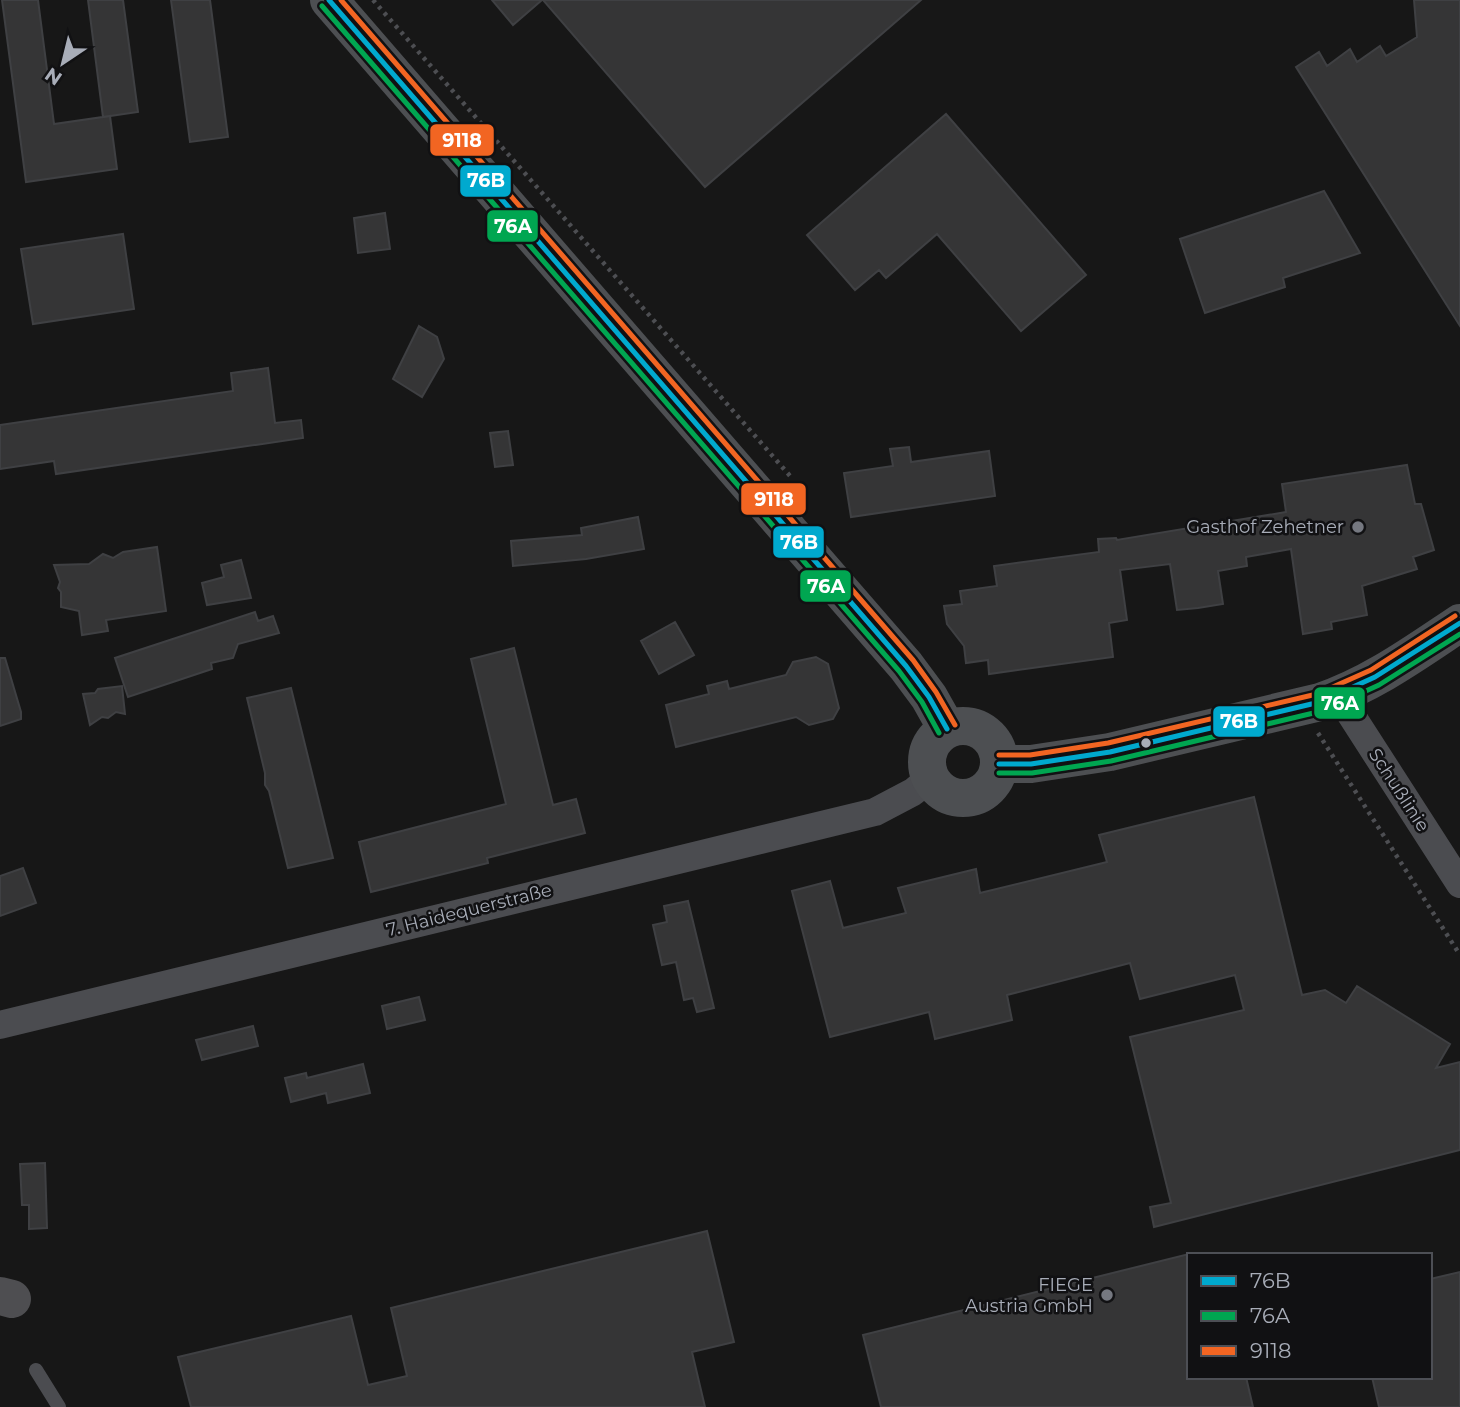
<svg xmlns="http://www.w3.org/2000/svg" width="1460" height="1407" viewBox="0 0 1460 1407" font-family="Montserrat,sans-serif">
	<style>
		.building { fill: #353536; stroke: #3f4043; stroke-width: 2 }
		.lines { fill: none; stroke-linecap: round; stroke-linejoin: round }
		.path { stroke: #4d4e52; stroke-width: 4.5; stroke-dasharray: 3.5 5; stroke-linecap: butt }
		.service { stroke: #4b4c50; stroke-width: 14 }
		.minor { stroke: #4b4c50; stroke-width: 28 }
		.primary { stroke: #4d4f52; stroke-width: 38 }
		.motorway { stroke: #4e4e51; stroke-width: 38 }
		.bus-1-casing { stroke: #111113; stroke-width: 10 }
		.bus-2-casing { stroke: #111113; stroke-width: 10 }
		.bus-3-casing { stroke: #111113; stroke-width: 10 }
		.bus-1 { stroke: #00a9ce; stroke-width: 5 }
		.bus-2 { stroke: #00a651; stroke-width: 5 }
		.bus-3 { stroke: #f26522; stroke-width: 5 }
		.poi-dot { fill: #757880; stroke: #111113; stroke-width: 2.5 }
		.bus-dot { fill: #a8adb8; stroke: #111113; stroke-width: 2.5 }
		.labels { text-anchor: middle; stroke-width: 5; stroke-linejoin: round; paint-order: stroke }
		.poi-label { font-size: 18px; fill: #a8adb8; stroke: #111113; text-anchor: end }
		.street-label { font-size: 18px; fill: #a8adb8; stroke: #111113 }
		.line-badge { stroke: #111113; stroke-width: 2.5 }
		.badge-label { font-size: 19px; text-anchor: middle; font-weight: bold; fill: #fff }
	</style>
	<rect width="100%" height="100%" fill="#171717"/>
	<path class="building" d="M2 0H38L54 124 110 116 117 169 26 182Z
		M88 0H123L138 112 103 117Z
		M171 0H210L228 137 190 142Z
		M492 0H542L513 25Z
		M543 0H921L705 187Z
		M1414 0H1460V326L1296 67 1319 52 1327 66 1350 49 1357 62 1380 46 1386 56 1417 37Z
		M946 114 1086 275 1021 331 937 234 886 278 879 270 855 290 807 235Z
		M1324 191 1360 253 1283 278 1285 287 1205 313 1180 239Z
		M385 213 390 249 358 253 354 218Z
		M123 234 134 309 33 324 21 249Z
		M419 326 437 337 444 359 422 397 393 379Z
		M268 368 275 423 301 420 303 438 56 474 54 461 0 469V425L233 391 231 373Z
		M508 431 513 465 495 467 490 433Z
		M909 447 911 462 989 451 995 496 851 517 844 473 893 466 890 449Z
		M1407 465 1415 504H1421L1434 550 1413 557 1417 569 1362 586 1367 615 1331 622 1332 629 1303 634 1291 549 1246 557 1247 566 1218 571 1223 604 1198 608 1177 610 1170 564 1120 570 1127 620 1109 623 1113 657 989 674 988 660 966 663 964 646 947 624 944 606 962 604 960 591 997 586 994 566 1099 552 1098 539 1116 538 1117 540 1286 512 1282 484Z
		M638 517 644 549 586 559 513 566 511 541 582 535 581 528Z
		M157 547 166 611 106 620 108 631 82 635 79 611 61 607V592L58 588 60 582 54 565 89 564 103 554 113 558 123 552Z
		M241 560 251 598 207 605 202 583 224 577 221 565Z
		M255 612 258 621 273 616 279 633 238 644 233 658 211 663 212 669 128 697 115 658Z
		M675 622 694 655 659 674 641 641Z
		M514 648 553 805 576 799 585 833 487 858 488 863 371 892 359 842 506 804 471 659Z
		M816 657 828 664 839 708 833 719 809 725 796 717 676 747 666 705 709 694 707 686 727 681 729 689 786 675 793 662Z
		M0 658H5L21 712V719L0 726Z
		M122 686 125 714 116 712 108 718 102 717 90 725 83 694 95 693 98 689Z
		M291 688 333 858 288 868 269 791 265 785V773L247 698Z
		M1254 797 1302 995 1325 990 1346 1003 1357 986 1450 1044 1436 1068 1460 1062V1150L1154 1227 1150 1207 1171 1203 1130 1037 1244 1010 1235 975 1140 999 1130 963 1007 995 1012 1020 935 1039 929 1012 830 1037 792 891 830 881 843 928 906 913 898 888 976 869 980 893 1107 862 1099 835Z
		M23 868 36 903 0 916V876Z
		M688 901 714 1008 697 1012 693 998 684 1000 676 962 662 965 653 925 667 922 664 906Z
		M419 997 425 1020 387 1029 382 1006Z
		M253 1026 258 1046 202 1060 196 1040Z
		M363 1064 370 1093 328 1103 326 1093 291 1102 285 1078 306 1073 307 1078Z
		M45 1163 47 1228 29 1229V1205H22L20 1164Z
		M707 1231 734 1342 692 1352 705 1407H191L178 1357 351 1316 368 1385 407 1376 391 1308Z
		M1189 1254V1377H1246L1253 1407H881L863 1335Z
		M1460 1272V1407H1379L1372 1377H1430V1279Z"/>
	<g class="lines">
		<path class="path" d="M373 0 791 477
			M1318 733 1460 955"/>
		<path class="service" d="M36 1370 59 1407"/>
		<path class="minor" d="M1339 696 1460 884
			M0 1025 875 812 913 792 930 778"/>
		<path class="primary" d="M329 0 906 666 929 697 947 729
			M927 762a36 36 0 1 1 72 0a36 36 0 1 1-72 0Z
			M999 764H1031L1110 752 1320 702C1371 685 1415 653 1460 623"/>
		<path class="motorway" d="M0 1296 12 1299"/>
		<defs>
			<path id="bus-1" d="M329 0 906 666 929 697 947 729
				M999 764H1031L1110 752 1320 702 1375 677 1460 623"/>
			<path id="bus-2" d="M322 6 899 671 922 702 939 733
				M999 773H1032L1111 761 1322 711 1379 685 1460 634"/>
			<path id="bus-3" d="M341 0 913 660 936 692 955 725
				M999 755H1030L1108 743 1317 694 1371 670 1455 616"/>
		</defs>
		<use href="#bus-1" class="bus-1-casing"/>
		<use href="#bus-2" class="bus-2-casing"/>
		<use href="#bus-3" class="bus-3-casing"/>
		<use href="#bus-1" class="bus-1"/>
		<use href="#bus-2" class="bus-2"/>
		<use href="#bus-3" class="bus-3"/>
	</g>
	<g class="poi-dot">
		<circle cx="1358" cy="527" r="7"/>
		<circle cx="1107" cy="1295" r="7"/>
	</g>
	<circle class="bus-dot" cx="1146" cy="743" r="6"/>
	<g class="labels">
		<g class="poi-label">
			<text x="1344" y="533">Gasthof Zehetner</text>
			<text x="1093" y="1291">FIEGE<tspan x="1093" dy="21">Austria GmbH</tspan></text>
		</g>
		<g class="street-label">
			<text transform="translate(1399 790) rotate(57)" y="6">Schußlinie</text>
			<text transform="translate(469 910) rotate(-14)" y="6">7. Haidequerstraße</text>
		</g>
	</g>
	<g class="line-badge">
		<rect x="429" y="123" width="66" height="34" rx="7" fill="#f26522"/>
		<rect x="459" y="164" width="53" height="34" rx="7" fill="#00a9ce"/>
		<rect x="486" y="209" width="53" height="34" rx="7" fill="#00a651"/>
		<rect x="740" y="482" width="67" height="34" rx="7" fill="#f26522"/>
		<rect x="772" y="525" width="53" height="34" rx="7" fill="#00a9ce"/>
		<rect x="799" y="569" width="53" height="34" rx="7" fill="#00a651"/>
		<rect x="1313" y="686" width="53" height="34" rx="7" fill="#00a651"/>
		<rect x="1212" y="705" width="54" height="33" rx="7" fill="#00a9ce"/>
	</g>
	<g class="badge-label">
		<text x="462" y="147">9118</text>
		<text x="486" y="187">76B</text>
		<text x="513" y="233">76A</text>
		<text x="774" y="506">9118</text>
		<text x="799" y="549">76B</text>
		<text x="826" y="593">76A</text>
		<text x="1340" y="710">76A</text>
		<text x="1239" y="728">76B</text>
	</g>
	<rect x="1187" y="1253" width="245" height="126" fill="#111113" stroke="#4d4f55" stroke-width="2"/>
	<rect x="1201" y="1276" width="35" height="10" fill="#00a9ce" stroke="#4d4f55" stroke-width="2"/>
	<text x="1250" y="1288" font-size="21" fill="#a8adb8">76B</text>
	<rect x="1201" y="1311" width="35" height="10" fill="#00a651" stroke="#4d4f55" stroke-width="2"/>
	<text x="1250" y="1323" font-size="21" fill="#a8adb8">76A</text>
	<rect x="1201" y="1346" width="35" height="10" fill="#f26522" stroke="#4d4f55" stroke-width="2"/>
	<text x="1250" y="1358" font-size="21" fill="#a8adb8">9118</text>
	<g transform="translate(63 63) rotate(215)" stroke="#111113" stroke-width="5" paint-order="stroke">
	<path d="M0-5L12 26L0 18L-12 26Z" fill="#a8adb8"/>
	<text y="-10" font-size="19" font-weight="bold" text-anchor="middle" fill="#a8adb8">N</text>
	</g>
</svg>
